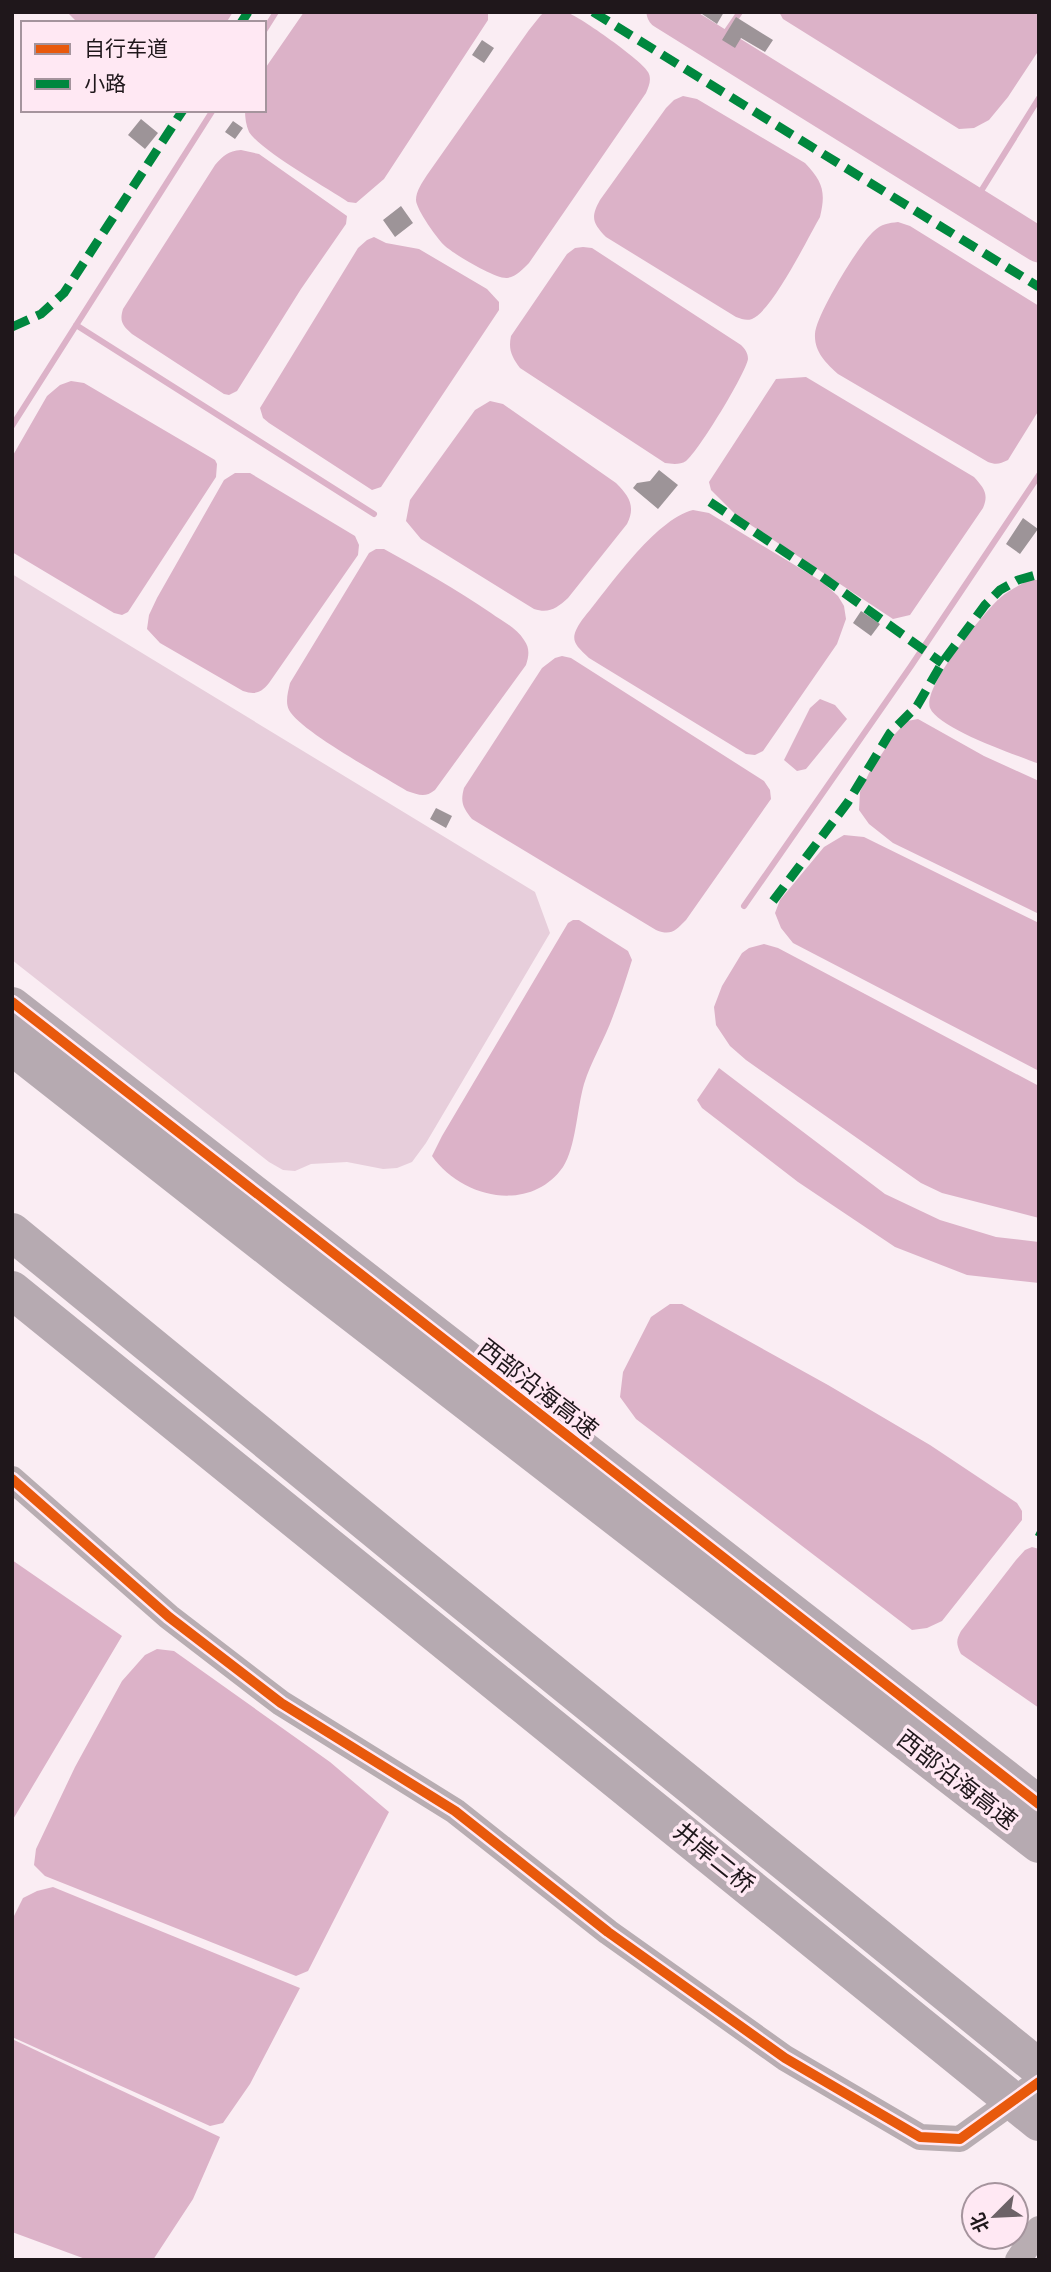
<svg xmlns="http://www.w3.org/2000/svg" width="1051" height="2272" viewBox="0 0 1051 2272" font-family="Manrope,'Noto Sans SC',sans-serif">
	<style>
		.green { fill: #e7cedb }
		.water { fill: #dcb2c8 }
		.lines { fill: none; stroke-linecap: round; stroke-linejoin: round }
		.stream { stroke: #dcb2c8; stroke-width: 6 }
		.river { stroke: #dcb2c8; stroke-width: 35 }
		.building { fill: #9d9498 }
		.minor { stroke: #b8adb2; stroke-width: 26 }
		.highway { stroke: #b6aab1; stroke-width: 38 }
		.quiet { stroke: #00873e; stroke-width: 9; stroke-dasharray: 18 9; stroke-linecap: butt }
		.cycleway-casing { stroke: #ffe8f3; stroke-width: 15 }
		.cycleway { stroke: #e8590c; stroke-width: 10 }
		.labels { text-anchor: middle; stroke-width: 7; stroke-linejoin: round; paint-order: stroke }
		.street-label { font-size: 24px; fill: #1f171b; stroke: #ffe8f3 }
	</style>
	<rect width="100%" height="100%" fill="#faedf3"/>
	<path class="green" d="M12 574 535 892 550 933 426 1143 412 1162 397 1168 383 1169 347 1162 311 1164 295 1171 283 1170 269 1162 12 960Z"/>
	<path class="water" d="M67 12H233L226 23H78Z
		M304 12H488V20L384 179 356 203 348 202C327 188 260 150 249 132 246 125 245 118 245 110H264V70Z
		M545 12C552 12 561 11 568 13 579 16 644 62 648 72 652 79 649 86 646 93L529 263C523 269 516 277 507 278 495 279 454 254 445 246 438 240 416 209 416 200 416 191 422 183 427 175L529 30 541 15Z
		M779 12H1039V50L1008 97 989 120 974 128 959 129 783 19Z
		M683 96 697 99 805 163C823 182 826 192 820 217 808 238 772 311 752 319 746 321 742 319 736 317L606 237C593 223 590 218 600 200L666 108 674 100Z
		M241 150 259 154 347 216 346 224 301 289 237 391 229 395 224 394 132 334C123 326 119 322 123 309L215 165C223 156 228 151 241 150Z
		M898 222 910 226 1039 306V410L1008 460C1000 464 996 465 988 462L838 374C826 363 814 352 815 334 816 315 859 244 874 231 881 224 889 223 898 222Z
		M374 237 386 243 419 249 487 289 499 302V310L381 487 372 490 269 423 263 418 260 408 358 248 367 240Z
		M583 247 592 248 741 345C745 349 748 353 748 359 746 373 698 452 686 461 680 465 672 464 665 463L520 368C512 357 508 350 511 336L567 254 575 248Z
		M806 377 974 477C984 488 989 494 983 508L910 615 893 619 737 516 711 490 709 482 776 379Z
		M71 381 84 383 215 460 217 464 216 477 128 612 122 615 114 613 12 552V457L47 396 60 385Z
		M490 401 503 404 616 483C629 496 636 506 627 524L568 598C557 608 549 614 534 609L421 539 406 521 410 500 475 410Z
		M235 473H250L355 536 359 545 358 555 269 683C261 693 255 695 243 691L160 643 147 629 149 615 157 598 224 480Z
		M693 510 709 513 821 581 838 596 844 606 846 619 837 644 763 751 755 755 746 754 589 658C573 643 569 639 582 620 609 588 654 520 693 510Z
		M376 549H384C420 569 456 589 491 613 502 621 517 628 524 640 530 648 529 656 526 665L435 790C425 798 419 795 407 791 383 776 300 731 289 710 285 702 288 692 290 683L369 553Z
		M1029 580H1039V764C1016 755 939 729 930 708 922 687 985 611 1001 597 1009 590 1020 585 1029 580Z
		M562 656 571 658 764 781 770 790 771 799 686 920C675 931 671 936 656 930L472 819C463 808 460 802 464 788L542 668 555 658Z
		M820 699 835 705 847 719 806 769 797 771 784 760 810 708Z
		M918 719 984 756 1039 781V914L893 843 869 824 859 810 860 792 869 773 895 734 907 721Z
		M844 835 864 837 1039 923V1071L793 943 781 928 775 913 780 900 824 847Z
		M573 920H579L628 951 632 960C626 979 620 998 613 1016 605 1039 591 1061 584 1084 577 1108 576 1147 563 1167 530 1214 461 1198 432 1156L442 1136 568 923Z
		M764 944 778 948 1039 1086V1218L942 1193 921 1183 746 1060 730 1046 716 1025 714 1007 722 986 742 953 749 948Z
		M719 1068 885 1194 940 1220 996 1237 1039 1242V1283L967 1275 895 1247 798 1182 702 1108 697 1100Z
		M670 1304H682L828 1385 930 1445 1017 1503 1022 1511V1520L942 1621 927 1628 912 1630 636 1419 620 1397 623 1372 651 1317Z
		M1032 1547 1039 1549V1708L961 1654C956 1644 956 1640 961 1631L1016 1560 1025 1550Z
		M12 1560 122 1636 12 1821Z
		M157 1649 174 1651 330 1762 389 1812 308 1971 296 1976 45 1876 34 1865 36 1849 75 1767 122 1681 145 1655Z
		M53 1887 300 1988 250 2084 223 2123 210 2126 12 2037V1920L23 1898 37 1891Z
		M12 2039 220 2137 193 2199 153 2260H88L12 2232Z"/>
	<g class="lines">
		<path class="stream" d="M264 31 276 12
			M718 44 740 12
			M973 204 1039 98
			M76 325 374 514
			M12 426 213 110
			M744 906 911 666 1039 475"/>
		<path class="river" d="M664 12 1039 245"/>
	</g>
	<path class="building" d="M699 12H724L717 24Z
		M736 17 773 40 765 52 741 38 735 48 722 40Z
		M482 40 494 48 484 63 472 55Z
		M141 119 158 133 145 149 128 135Z
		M233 121 243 128 235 139 225 132Z
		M401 206 413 223 395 237 383 220Z
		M659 470 678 485 658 509 633 488 637 483 650 481Z
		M1023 518 1038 529 1020 554 1006 544Z
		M861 611 880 624 871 636 853 623Z
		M436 808 452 816 446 828 430 819Z"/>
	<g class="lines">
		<path class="minor" d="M12 1479 169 1617 281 1703 455 1811 608 1932 785 2058 920 2137 960 2139 1039 2082
			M1018 2260 1039 2229"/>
		<path class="highway" d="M12 1006 1039 1805
			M12 1046 297 1270 1039 1844
			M12 1232 415 1562 1039 2068
			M12 1290 1039 2122"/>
		<path class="quiet" d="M593 12 1039 287
			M241 23 248 12
			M12 327 41 314 64 293 183 110
			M710 502 825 579 942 663
			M773 901 848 802 890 733 917 706 942 663 985 605 1000 590 1018 580 1039 574
			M1037 1531 1039 1532"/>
		<defs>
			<path id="cycleway" d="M12 1002 1039 1804
				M12 1479 169 1617 281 1703 455 1811 608 1932 785 2058 920 2137 960 2139 1039 2082"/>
		</defs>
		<use href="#cycleway" class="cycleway-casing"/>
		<use href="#cycleway" class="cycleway"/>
	</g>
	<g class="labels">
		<g class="street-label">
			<text transform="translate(538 1389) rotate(38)" y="8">西部沿海高速</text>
			<text transform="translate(957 1780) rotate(38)" y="8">西部沿海高速</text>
			<text transform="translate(714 1858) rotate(39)" y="8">井岸二桥</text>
		</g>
	</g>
	<rect width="1051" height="2272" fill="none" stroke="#1f171b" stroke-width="28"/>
	<rect x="21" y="21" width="245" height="91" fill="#ffe8f3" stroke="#a5949d" stroke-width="2"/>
	<rect x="35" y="44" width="35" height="10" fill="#e8590c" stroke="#a5949d" stroke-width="2"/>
	<text x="84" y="56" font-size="21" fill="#1f171b">自行车道</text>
	<rect x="35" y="79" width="35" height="10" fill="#00873e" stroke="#a5949d" stroke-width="2"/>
	<text x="84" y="91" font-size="21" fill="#1f171b">小路</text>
	<g transform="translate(995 2216) rotate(246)"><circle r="33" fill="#ffe8f3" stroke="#a5949d" stroke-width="2"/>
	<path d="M0-5L12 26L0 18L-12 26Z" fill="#6c6267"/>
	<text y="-10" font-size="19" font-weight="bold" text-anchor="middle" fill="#1f171b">北</text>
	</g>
</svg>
